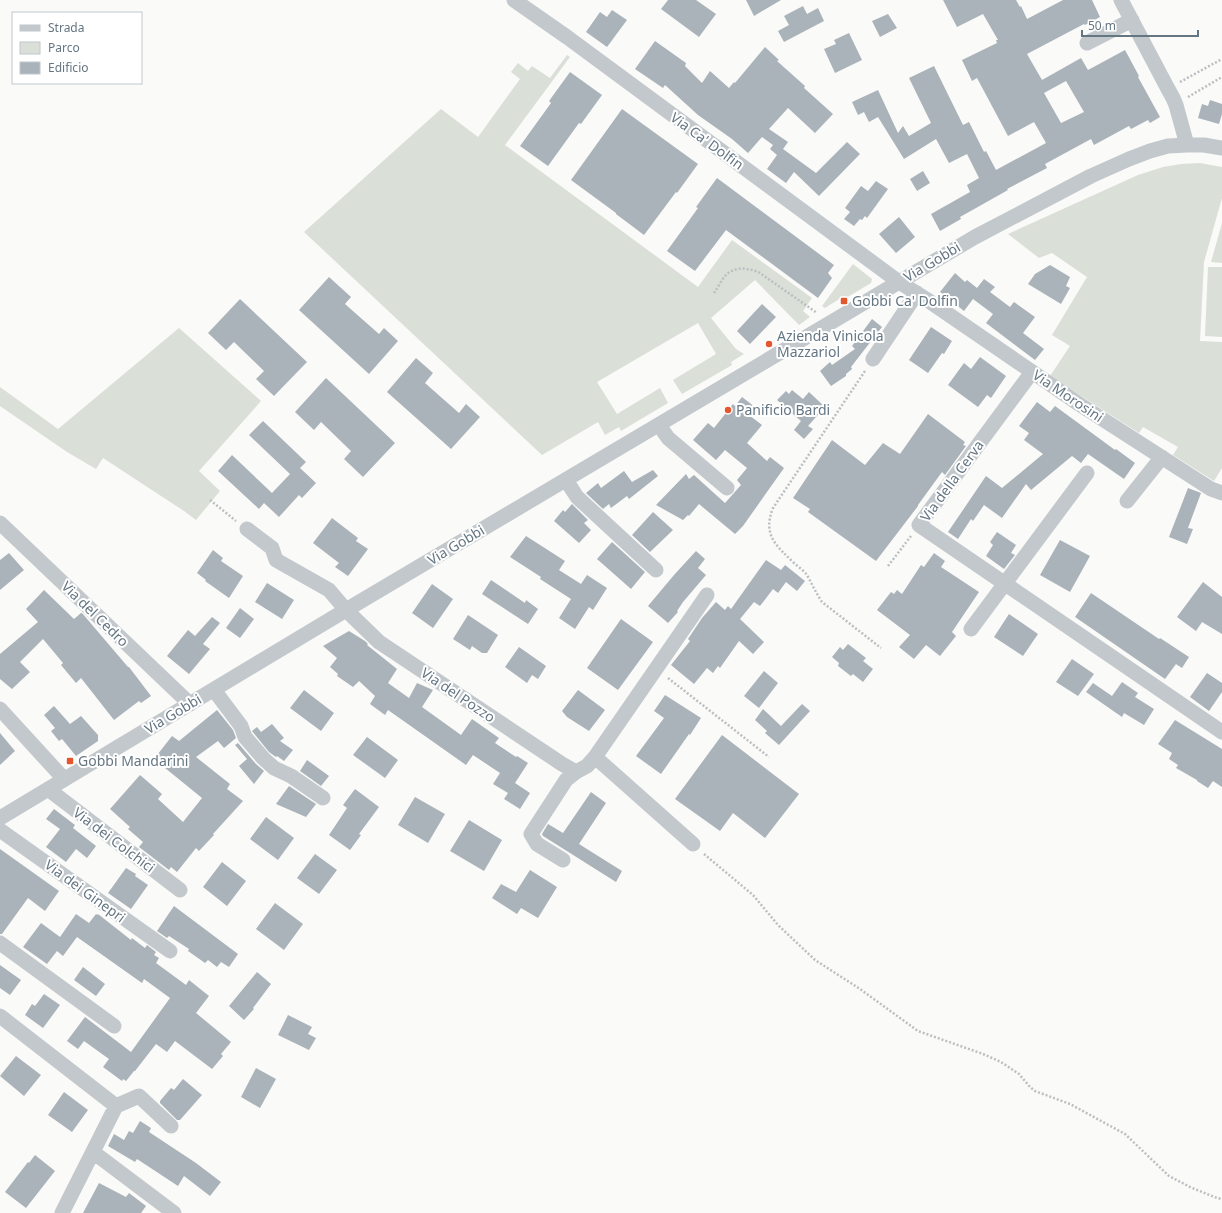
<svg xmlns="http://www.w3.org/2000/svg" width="1222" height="1213" viewBox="0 0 1222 1213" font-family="'Noto Sans',sans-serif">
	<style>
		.green { fill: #dadfd7 }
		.building { fill: #aab3b9; fill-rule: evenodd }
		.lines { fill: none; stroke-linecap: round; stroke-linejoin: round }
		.path { stroke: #bbbfc2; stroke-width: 2.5; stroke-dasharray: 2 2; stroke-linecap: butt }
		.minor { stroke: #c3c8cc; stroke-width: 15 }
		.poi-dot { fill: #e4572e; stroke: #fff; stroke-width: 1.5 }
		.labels { text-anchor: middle; stroke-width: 4; stroke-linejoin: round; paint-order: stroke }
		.street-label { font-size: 14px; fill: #657683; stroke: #fff }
		.poi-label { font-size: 14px; fill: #657683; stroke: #fff; text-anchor: start }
	</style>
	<rect width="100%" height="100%" fill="#fafaf8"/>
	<path class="green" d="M567 55 570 57 505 145 698 287 732 240 812 298 803 311 810 317 799 325 755 280 711 318 736 349 744 354 731 362 732 365 682 394 673 380 716 354 698 323 597 382 617 414 660 388 668 403 621 431 619 427 605 435 598 422 542 455 304 232 441 109 478 137 520 79 511 72 518 63 528 71 532 66 550 78Z
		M1200 163 1222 167V198L1204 262 1200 341 1222 342V468L1214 481 1173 455 1178 447 1143 427 1139 433 1050 376 1070 346 1052 335 1087 277 1052 253 1039 258 1008 234 1138 175 1163 167 1181 164Z
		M1222 223V263L1211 262Z
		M853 264 872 279 871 283 846 298 844 296 825 308 822 306Z
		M1208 267H1222V337L1205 336Z
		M179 328 261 401 199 471 220 491 196 520 184 511 103 458 96 469 67 452 0 406V387L58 429Z"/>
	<path class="building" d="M668 0H696L716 14 699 37 661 9Z
		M746 0H781L754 16Z
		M943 0H1016L1020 7 1021 6 1027 19 1063 0H1092L1100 17 1085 25 1084 24 1027 54 1042 80 1081 58 1088 70 1125 50 1139 76 1138 77 1160 117 1150 123 1148 120 1131 129 1129 126 1094 145 1091 139 1045 164 1047 168 1007 189 1008 190 960 217 961 219 940 231 931 214 970 192 967 185 979 178 967 154 949 163 936 139 904 159 878 117 869 122 864 112 858 115 852 102 878 90 898 133 903 126 909 136 931 123 909 78 934 66 963 125 969 122 984 152 986 151 996 170 1046 143 1034 122 1008 136 977 78 972 81 962 60 997 43 996 40H998L983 14 957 27ZM1066 81 1084 112 1061 123 1044 93Z
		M803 6 807 14 818 8 824 21 784 42 778 31 789 25 784 16Z
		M612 10 627 20 607 47 586 32 600 12 607 17Z
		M888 14 897 28 880 37 872 21Z
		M849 33 862 60 835 73 824 49 836 44 834 40Z
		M655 41 686 63 685 66 702 83 710 71 729 88 734 82 735 83 765 47 779 60 777 61 805 86 804 88 833 114 815 133 788 108 769 129 788 142 783 149 816 173 847 142 860 154 819 196 794 172 786 183 767 169 777 155 770 149 773 145 762 137 748 153 732 139 698 115 665 85 663 88 635 69Z
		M570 72 602 95 581 124 579 123 548 166 520 146 551 103 549 101Z
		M1210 100 1222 104V114L1219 124 1198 118 1202 104 1208 106Z
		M622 109 698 164 677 193 676 192 644 235 616 214V213L571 180Z
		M923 171 930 183 917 191 910 179Z
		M717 178 834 265 828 273 832 278 818 298 726 230 695 271 667 251 698 208 696 207Z
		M876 181 888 189 867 218 865 216 862 220 860 219 854 226 844 219 850 212 845 208 861 186 868 191Z
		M899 217 915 237 896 253 879 234Z
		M1050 265 1070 277 1066 286 1070 288 1061 304 1028 284 1035 274Z
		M955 273 965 282 967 280 977 288 984 279 995 287 990 292 1010 307 1014 302 1035 317 1023 333 1044 349 1035 360 986 323 993 314 973 299 964 311 940 292Z
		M329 277 351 297 345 304 379 334 384 328 398 341 369 374 299 310Z
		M240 299 307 362 274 396 256 379 264 371 234 342 226 350 208 333Z
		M762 304 776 317 750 344 737 331Z
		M872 319 882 327 851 367 852 369 846 374V376L831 386 820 371 830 362 832 365 855 349 852 346Z
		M931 327 952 341 944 354 942 353 928 373 909 360Z
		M980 357 1006 376 991 398 987 395 978 407 948 385 964 363 971 369Z
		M416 358 433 373 425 383 459 413 466 404 480 417 451 449 387 392Z
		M326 378 395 443 363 477 344 459 351 451 321 422 314 430 295 412Z
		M792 390 803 399 809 392 825 407 808 426 813 429 804 439 794 430 801 421 777 400 786 391 789 394Z
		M742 397 755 407 749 415 762 425 747 443 767 461 770 457 784 468 743 526 735 534 699 504 689 516 688 515 683 520 656 505 686 474 689 479 694 475 725 503 741 485 737 480 747 468 725 450 716 460 693 440 708 423 714 428 733 404 735 406Z
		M1037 402 1050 412 1055 406 1115 450 1116 449 1135 463 1124 479 1088 454 1081 463 1072 456 1031 490 1026 484 1002 518 984 505 973 521 971 519 958 539 948 532 986 476 1002 488 1043 454 1024 440 1029 433 1019 426Z
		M928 414 965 442 963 445 966 446 945 475 942 472 918 505V506L876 561 808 512 810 509 793 498 832 440 865 465 883 443 900 454Z
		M263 421 306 462 300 468 316 483 302 498 299 495 279 517 264 503 259 509 218 471 232 455 272 493 290 474 249 435Z
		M653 470 658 476 629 499 627 496 611 508 609 504 603 509 586 493 598 483 601 488 624 471 632 482Z
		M1188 488 1201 493 1188 528 1193 529 1187 544 1169 537Z
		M572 504 588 520 584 523 591 530 579 543 554 521 563 510 565 512Z
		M653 512 673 530 650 552 632 535Z
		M332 518 358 538 356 541 368 549 348 576 335 567 339 563 313 543Z
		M997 532 1016 545 1011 553 1015 555 1004 569 986 556 993 545 990 542Z
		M526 536 565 561 559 570 581 584 587 575 607 588 593 610 589 607 575 629 559 618 571 599 540 579 541 577 510 557Z
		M1060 540 1090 556 1070 592 1040 575Z
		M612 542 645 572 631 589 597 559Z
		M213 550 223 558 221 561 243 576 229 598 205 581 206 580 197 573Z
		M696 551 705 559 698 568 706 575 683 602 677 611 678 612 668 623 648 606 674 575Z
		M9 553 24 570 0 590V560Z
		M934 553 945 561 941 567 979 592 952 632 956 636 940 656 926 645 914 659 899 647 910 635 877 610 891 592 894 594 897 590 902 594 921 565 924 567Z
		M766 560 781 570 785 565 805 581 797 591 786 582 778 593 773 589 760 606 754 602 740 619 764 642 753 654 739 641 720 668 718 666 713 673 707 668 694 684 671 665 690 641 688 639 702 618 716 602 725 610 728 606 731 609Z
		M491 580 525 603 526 600 538 609 528 624 482 594Z
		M1203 582 1222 597V634L1202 622 1196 631 1177 617Z
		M267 583 294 600 282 619 255 602Z
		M432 584 453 599 433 628 412 613Z
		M44 590 74 619 81 613H82L128 667H129L151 696 141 703 139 701 114 720 81 678 76 683 61 665 63 663 43 639 20 662 30 672 12 689 0 679V654L38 622 26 609Z
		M1091 593 1159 639 1160 638 1189 657 1182 668 1176 664 1165 679 1075 617Z
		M240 608 254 619 240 638 226 628Z
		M1009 614 1038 634 1023 656 994 637Z
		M468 615 498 635 487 653H482L472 646 470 650 453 639Z
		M212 617 220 623 203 644 210 649 189 674 167 656 188 630 195 636Z
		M621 619 653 642 618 690 587 668Z
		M349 631 365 641 368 644 367 645 397 669 388 683 409 698 417 683 433 690 422 707 461 735 472 719 499 738 495 743 516 757 517 756 528 763 515 783 530 793 520 809 504 799 508 793 493 784 500 773 473 755 466 765 388 710 385 715 370 704 375 696 359 681 353 687 337 676 338 674 330 667 337 658 323 646Z
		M848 644 866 658 863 661 873 669 863 682 853 674 851 676 838 666 839 663 832 657 840 647 843 650Z
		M519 647 546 666 538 679 532 675 527 683 505 667Z
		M1072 659 1094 674 1078 696 1056 682Z
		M764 671 778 683 759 708 744 696Z
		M1207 673 1222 683V692L1209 711 1190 697Z
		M1122 682 1138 693 1135 697 1154 709 1144 725 1124 713 1122 717 1086 692 1093 683 1112 696Z
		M304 690 334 713 321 731 290 708Z
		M578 690 605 710 589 731 567 717 562 711Z
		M665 695 701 718 690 735 689 734 661 774 636 756 664 718 654 711Z
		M802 704 810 711 779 745 765 733 767 731 755 720 763 709 781 726Z
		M54 706 70 724 81 716 98 735V741L76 756 62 739 59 741 51 731 55 728 44 715Z
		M217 710 233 730 236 738 224 748 218 741 196 757 230 784 227 789 243 801 213 834 214 835 199 851 196 848 177 872 171 867 169 870 139 847 143 842 128 829 130 827 110 809 140 775 162 794 158 799 183 822 202 798 154 759 172 736 179 741Z
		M1175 720 1222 749V787L1213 781 1208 788 1197 781V780L1176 768 1178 765 1169 759 1172 753 1158 744Z
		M272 724 284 738 280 741 293 750 284 761 277 756 276 757 269 752 252 731 257 727 261 732Z
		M0 733 15 751 0 765Z
		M722 735 799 794 765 838 733 813 720 831 675 799Z
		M367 737 398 760 385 778 353 755Z
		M238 743 256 764 264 771 254 784 239 766 247 759 235 745Z
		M307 760 329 776 321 786 300 771Z
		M289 786 316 804 306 817 276 804Z
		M355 789 379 807 359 834 361 835 350 850 329 835 347 808 343 805Z
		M591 792 606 803 579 844 622 871 616 882 543 836 542 834 548 824 563 833Z
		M415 797 445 814 428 843 398 825Z
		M54 809 75 825 73 828 96 846 87 858 76 849 66 862 46 847 60 829 46 819Z
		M266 817 294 838 278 860 250 839Z
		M469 820 502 840 484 871 450 851Z
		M0 849 59 891 45 911 28 898 2 934H0Z
		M315 854 337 870 319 894 297 878Z
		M222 862 246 881 227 906 203 887Z
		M126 868 136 874 135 876 148 885 131 909 108 893Z
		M530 870 557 887 538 918 521 908 517 914 492 898 501 884 516 892Z
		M275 903 303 924 284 950 256 929Z
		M174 906 238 954 229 967 221 962 217 967 208 960 205 963 188 951 189 949 169 936 167 938 157 931Z
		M76 914 89 923 96 914 98 915V914L131 940 132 938 145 948 147 945 156 952 154 955 159 958 156 963 186 985 189 980 209 996 196 1013 231 1042 221 1054 223 1056 212 1069 175 1041 167 1052 156 1044 135 1071H134L126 1081 123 1079 122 1081 103 1067 109 1059 84 1041 78 1049 67 1041 85 1017 131 1052 170 998 144 979 142 983 77 937 63 956 57 951 47 964 23 947 41 923 60 937Z
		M0 965 21 980 10 995 0 988Z
		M83 967 105 984 96 996 74 980Z
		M257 972 271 984 253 1008 254 1009 244 1020 229 1006Z
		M44 994 60 1005 43 1028 25 1015 32 1004 35 1006Z
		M288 1015 312 1027 308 1034 316 1038 309 1050 278 1035Z
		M16 1056 41 1075 24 1096 0 1076Z
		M256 1068 276 1079 260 1108 241 1097Z
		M183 1079 202 1095 180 1120H177L160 1103V1101L171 1088 174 1090Z
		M64 1092 88 1110 72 1132 48 1115Z
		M140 1121 151 1128 149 1132 196 1163 221 1182 210 1196 184 1176 178 1186 137 1159 135 1162 108 1146 114 1134 124 1140 129 1131 133 1133Z
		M35 1155 55 1171 26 1208 5 1192 28 1162 29 1163Z
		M99 1183 126 1197 129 1193 146 1206 141 1213H83Z"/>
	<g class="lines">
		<path class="path" d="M1180 82 1222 59
			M1188 97 1222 77
			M714 293C718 287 722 279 727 274 736 266 750 268 760 273L817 313
			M865 371 773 508C762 536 777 546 795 564 799 567 804 571 807 575 812 584 816 593 822 602L881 648
			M210 500 236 521
			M888 566 911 536
			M668 678 769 757
			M704 854 753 895 778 925 815 960 860 989 918 1031 983 1054 1001 1062 1019 1074 1030 1087 1035 1091 1070 1104 1125 1134 1169 1176 1190 1187 1217 1198 1222 1199"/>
		<path class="minor" d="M514 0 567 37 899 282 926 299 1079 404 1211 489 1222 493
			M1121 0 1168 89 1173 98 1176 105 1187 145
			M1087 43 1132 20
			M873 359 917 293
			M1032 372 919 525 1222 732
			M659 425 668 438 727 488
			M566 480 577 497 656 570
			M1127 501 1162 457
			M0 523 190 704
			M247 529 272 548 276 560 329 590 346 610 379 642 562 764 576 772
			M971 629 1087 473
			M214 690 241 726 245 737 263 758 274 768 291 776 323 798
			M0 709 64 779
			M595 757 693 844
			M48 789 180 890
			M0 818 346 610 975 237 1091 176 1129 159 1150 151 1168 146 1187 145H1204L1222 148
			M0 830 170 951
			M563 860 537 844 531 834 566 780 576 772 587 766 595 757 707 595
			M0 943 114 1026
			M0 1016 116 1106 62 1213
			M116 1106 139 1096 171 1126
			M93 1152 174 1213"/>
	</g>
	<g class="poi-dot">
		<rect x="840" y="297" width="8" height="8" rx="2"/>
		<circle cx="769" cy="344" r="4"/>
		<circle cx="728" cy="410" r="4"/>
		<rect x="66" y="757" width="8" height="8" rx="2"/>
	</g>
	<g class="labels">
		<g class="street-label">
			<text transform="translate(707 141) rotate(36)" y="5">Via Ca' Dolfin</text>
			<text transform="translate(932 262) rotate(-31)" y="5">Via Gobbi</text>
			<text transform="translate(1068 396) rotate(34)" y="5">Via Morosini</text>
			<text transform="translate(952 481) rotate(-54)" y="5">Via della Cerva</text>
			<text transform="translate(456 545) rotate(-31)" y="5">Via Gobbi</text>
			<text transform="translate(95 614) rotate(44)" y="5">Via del Cedro</text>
			<text transform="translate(458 695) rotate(34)" y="5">Via del Pozzo</text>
			<text transform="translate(173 714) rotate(-31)" y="5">Via Gobbi</text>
			<text transform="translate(114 840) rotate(37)" y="5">Via dei Colchici</text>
			<text transform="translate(85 891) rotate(36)" y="5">Via dei Ginepri</text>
		</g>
		<g class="poi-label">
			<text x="852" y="306">Gobbi Ca' Dolfin</text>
			<text x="777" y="341">Azienda Vinicola<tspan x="777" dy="16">Mazzariol</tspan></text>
			<text x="736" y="415">Panificio Bardi</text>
			<text x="78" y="766">Gobbi Mandarini</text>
		</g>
	</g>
	<rect x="12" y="12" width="130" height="72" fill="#ffffff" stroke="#c1c8cd"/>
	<rect x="20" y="25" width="20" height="6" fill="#c3c8cc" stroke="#c1c8cd"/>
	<text x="48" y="32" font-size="12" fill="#657683">Strada</text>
	<rect x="20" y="42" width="20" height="12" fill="#dadfd7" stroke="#c1c8cd"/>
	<text x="48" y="52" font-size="12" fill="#657683">Parco</text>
	<rect x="20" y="62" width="20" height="12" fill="#aab3b9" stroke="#c1c8cd"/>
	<text x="48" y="72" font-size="12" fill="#657683">Edificio</text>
	<path d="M1082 30v6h116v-6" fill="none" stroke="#657683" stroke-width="2"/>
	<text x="1088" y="30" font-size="12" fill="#657683" stroke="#ffffff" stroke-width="3" paint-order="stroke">50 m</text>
</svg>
